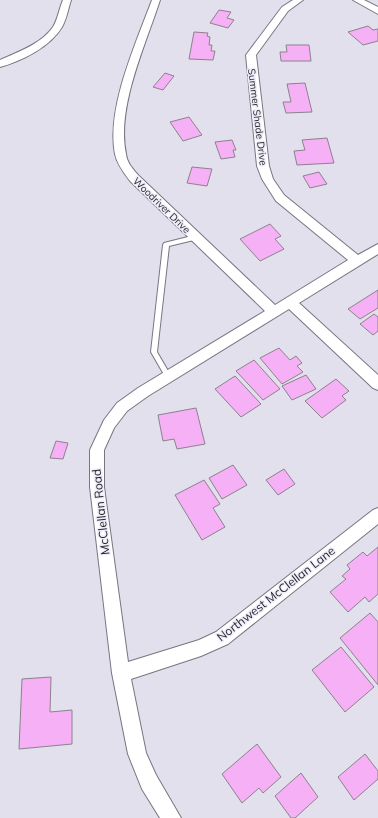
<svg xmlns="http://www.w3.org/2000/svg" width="378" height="818" viewBox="0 0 378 818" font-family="Mulish,sans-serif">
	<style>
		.building { fill: #f6b0f6; stroke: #8c828c }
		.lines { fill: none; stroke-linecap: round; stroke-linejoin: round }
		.service-casing { stroke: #787581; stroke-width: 2 }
		.minor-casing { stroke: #787581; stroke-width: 2 }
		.service { fill: #fff; fill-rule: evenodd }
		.minor { fill: #fff; fill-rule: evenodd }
		.labels { text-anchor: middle; stroke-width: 3; stroke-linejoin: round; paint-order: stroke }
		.far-street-label { font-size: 10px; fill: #27262b; stroke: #efedfa }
		.street-label { font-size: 12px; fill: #27262b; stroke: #efedfa }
	</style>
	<rect width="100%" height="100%" fill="#e2e0ec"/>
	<path class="building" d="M219 10 231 12 227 18 234 20 228 28 210 23Z
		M368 26 373 30 378 29V41L363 45 348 32Z
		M194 32 208 33 207 36 210 37 209 45H212L211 51H215L213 60 189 59Z
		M286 45H309L311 61H281L280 52H287Z
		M165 73 174 76 163 90 153 87Z
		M305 83 312 112 286 113 283 102H291L287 84Z
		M189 117 202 135 183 141 170 122Z
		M327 138 334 163 297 165 294 151 305 150 302 140Z
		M232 140 236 150H233L235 157 221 159 215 142Z
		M192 167 212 169 207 186 187 183Z
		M319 172 327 184 310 188 303 176Z
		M270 224 281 236 275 239 284 249 260 261 240 239Z
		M378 290V308L360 319 348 309Z
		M374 314 378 317V331L373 335 360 324Z
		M279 348 290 360 296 356 302 363 297 366 303 372 282 384 260 358Z
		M254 360 280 389 263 400 236 371Z
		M306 375 316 389 292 400 282 386Z
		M235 376 261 404 241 417 215 389Z
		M336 379 349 391 342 396 346 400 322 418 305 401Z
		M196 408 205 444 177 449 174 439 163 441 158 415Z
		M56 441 68 443 63 459 50 458Z
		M233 465 247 485 222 499 209 478Z
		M284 469 295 484 278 495 266 480Z
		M204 480 220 504 213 508 225 527 202 540 175 495Z
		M378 547V594L369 602 365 597 348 612 330 592 346 579 342 576 350 569 347 565 363 552 367 556Z
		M370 613 378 622V685L340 638Z
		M341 647 374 687 345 712 312 670Z
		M51 677 50 712 72 710V744L19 749 22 679Z
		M257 744 281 777 263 793 259 788 242 803 222 774Z
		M365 754 378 771V779L354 800 338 777Z
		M301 773 318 797 295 818H291L275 796Z"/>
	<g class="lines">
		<defs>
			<path id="service" d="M196 235 199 237 198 239 169 246 157 352 171 376 170 378H166L151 352 163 245 164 243Z"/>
			<path id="minor" d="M63 0H71C68 9 67 18 62 27 50 47 22 61 0 67V60C18 52 41 44 53 27 58 19 59 9 63 0Z
				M152 0H160C146 44 116 107 126 154 127 163 133 169 138 175L275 305 348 260 276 201 262 179 257 166 246 55 282 7 293 0H303L288 11 256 55 269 166 273 179 284 195 358 255 378 244V254L299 303 378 375V390L373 388 289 309 148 396 127 411 114 428 104 450V487L128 662 199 640 216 632 373 510 378 508V524L228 644 201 656 131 679 146 753 156 775 181 818H160L142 789 128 754 112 673 90 487V450L104 420 117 403 138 388 265 311 130 181C124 173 117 164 115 154 106 109 136 43 152 0Z
				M353 0H364L378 7V14Z"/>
		</defs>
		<use href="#service" class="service-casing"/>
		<use href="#minor" class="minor-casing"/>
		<use href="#service" class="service"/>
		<use href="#minor" class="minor"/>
	</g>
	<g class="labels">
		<g class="far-street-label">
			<text transform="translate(258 117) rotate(83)" y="4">Summer Shade Drive</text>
			<text transform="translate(162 205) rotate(44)" y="4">Woodriver Drive</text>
		</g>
		<g class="street-label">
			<text transform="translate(101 512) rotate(-96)" y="4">McClellan Road</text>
			<text transform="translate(276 594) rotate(-38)" y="4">Northwest McClellan Lane</text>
		</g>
	</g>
</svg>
